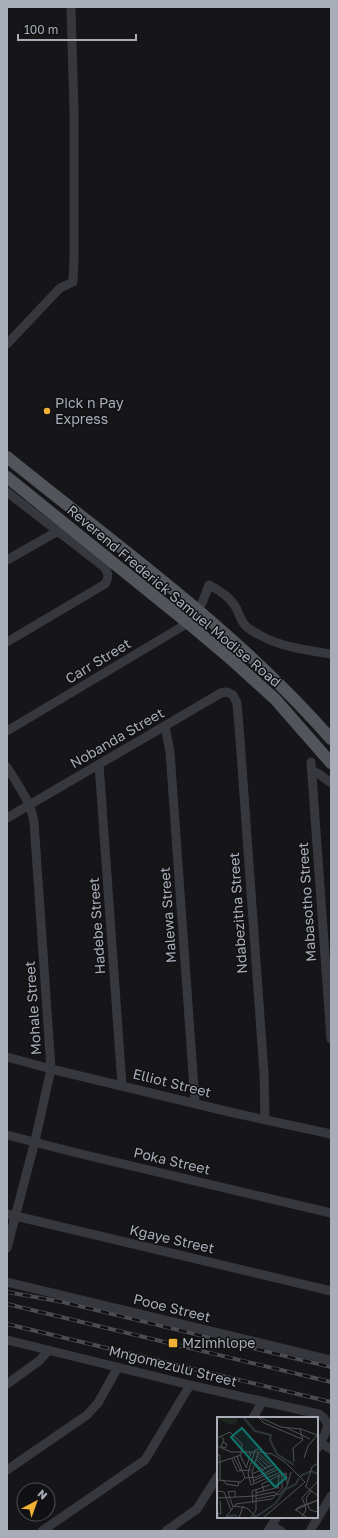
<svg xmlns="http://www.w3.org/2000/svg" width="338" height="1538" viewBox="0 0 338 1538" font-family="'Golos Text',sans-serif">
	<style>
		.lines { fill: none; stroke-linecap: round; stroke-linejoin: round }
		.minor { stroke: #37383d; stroke-width: 9 }
		.major { stroke: #53555c; stroke-width: 12 }
		.rail-casing { stroke: #4a4c52; stroke-width: 4 }
		.rail { stroke: #111113; stroke-width: 2.5; stroke-dasharray: 8; stroke-linecap: butt }
		.poi-dot { fill: #f2b134; stroke: #111113; stroke-width: 1.5 }
		.labels { text-anchor: middle; stroke-width: 3; stroke-linejoin: round; paint-order: stroke }
		.poi-label { font-size: 14px; fill: #a8adb8; stroke: #111113; text-anchor: start }
		.street-label { font-size: 14px; fill: #a8adb8; stroke: #111113 }
		.inset-river { fill: none; stroke: #2c353c; stroke-width: 2 }
		.inset-road { fill: none; stroke: #505258; stroke-width: 1 }
		.view { fill: #0f766e; fill-opacity: 0.15; stroke: #0f766e; stroke-width: 2 }
		.inset-edge { fill: none; stroke: #a8adb8; stroke-width: 2 }
	</style>
	<rect width="100%" height="100%" fill="#161618"/>
	<g class="lines">
		<path class="minor" d="M7 344 60 288 73 282 74 259V112L71 7
			M7 492 104 567C109 573 109 578 105 584L7 642
			M7 560 58 531
			M165 726 170 752 195 1102
			M7 731 188 623 202 603 209 585C219 590 229 596 235 606 239 612 240 620 245 625 248 629 253 631 258 634 280 647 305 650 331 654
			M311 762 331 1039
			M99 764 122 1085
			M7 767C17 784 31 802 34 822L51 1069 35 1141 7 1248
			M312 771 319 774 331 783
			M7 818 221 693 227 692 233 695 237 703 240 739 264 1073 265 1120
			M7 1057 51 1069 234 1113 331 1134
			M7 1135 77 1153 331 1213
			M7 1214 331 1291
			M7 1282 331 1360
			M7 1340 190 1385 319 1414 324 1418 328 1425 325 1434 317 1449
			M7 1384 39 1361 49 1350
			M253 1418 262 1402
			M320 1443 331 1449
			M7 1470 87 1415 98 1403 118 1367
			M272 1526 281 1531
			M42 1531 145 1460 190 1385
			M166 1531 197 1509 218 1476
			M268 1531 277 1517
			M310 1531 331 1496"/>
		<path class="major" d="M7 457C118 547 237 631 331 739
			M7 477 188 623 233 661 275 699 331 763"/>
		<defs>
			<path id="rail" d="M7 1292 63 1302 331 1367
				M7 1304 331 1382
				M7 1324 331 1402"/>
		</defs>
		<use href="#rail" class="rail-casing"/>
		<use href="#rail" class="rail"/>
	</g>
	<g class="poi-dot">
		<circle cx="47" cy="411" r="4"/>
		<rect x="168" y="1338" width="10" height="10" rx="2"/>
	</g>
	<g class="labels">
		<g class="poi-label">
			<text x="55" y="408">Pick n Pay<tspan x="55" dy="16">Express</tspan></text>
			<text x="182" y="1348">Mzimhlope</text>
		</g>
		<g class="street-label">
			<text transform="translate(174 596) rotate(40)" y="5">Reverend Frederick Samuel Modise Road</text>
			<text transform="translate(98 661) rotate(-31)" y="5">Carr Street</text>
			<text transform="translate(117 738) rotate(-30)" y="5">Nobanda Street</text>
			<text transform="translate(307 902) rotate(-94)" y="5">Mabasotho Street</text>
			<text transform="translate(238 913) rotate(-94)" y="5">Ndabezitha Street</text>
			<text transform="translate(168 915) rotate(-94)" y="5">Malewa Street</text>
			<text transform="translate(97 926) rotate(-94)" y="5">Hadebe Street</text>
			<text transform="translate(33 1008) rotate(-94)" y="5">Mohale Street</text>
			<text transform="translate(172 1083) rotate(14)" y="5">Elliot Street</text>
			<text transform="translate(172 1161) rotate(13)" y="5">Poka Street</text>
			<text transform="translate(172 1239) rotate(13)" y="5">Kgaye Street</text>
			<text transform="translate(172 1308) rotate(14)" y="5">Pooe Street</text>
			<text transform="translate(173 1366) rotate(14)" y="5">Mngomezulu Street</text>
		</g>
	</g>
	<g transform="translate(217 1417)">
		<rect width="101" height="101" fill="#161618"/>
		<path d="M20 0V5L13 8 0 1Z" fill="#1e261f"/>
		<path class="inset-river" d="M26 0 38 14 54 18 53 23 60 37 77 48M83 59 94 54 101 57M10 100 18 98 21 101M37 101 58 87 69 72 79 67 82 61"/>
		<path class="inset-road" d="M41 0 47 6 85 22M42 0 64 10 84 12 100 18M70 11 93 22M4 19 7 23 4 29 8 31 10 27 6 25M0 21 13 15 25 27 24 38 0 46M0 29 14 35H43L55 37 68 45 88 65M45 31 38 33 31 56 34 68 64 55 46 36M0 38H3V63M23 38 29 50M20 39 28 61M40 39 52 50M17 41 24 54M87 41 91 29 101 17M15 42 20 54 34 53M39 42 49 52M37 45 47 54M77 45 76 31 86 23 83 12M29 51 34 36H32M35 57 56 48M67 57 69 56 70 66M0 63 24 65 28 61 40 60 60 50M6 63 9 67 21 69 22 65M36 64 62 52M37 67 35 55 41 36 55 49M88 69 101 79M89 69 95 50 101 46M61 72 62 58M0 74 7 75 14 93M39 76 62 70M0 81 38 79 57 75 62 78 70 69 74 55M39 82 58 78M101 83 82 90 78 93 101 83M0 84 1 101M36 86 35 74 53 68M90 87 89 81 94 74 95 75M88 88 85 81 101 64M91 88 93 93 101 95M17 89 30 91 40 101M16 90 11 75 18 74V80M79 93 91 101M0 96 4 97 3 84M8 101 19 87 55 82 65 71V57L45 67 47 74M22 101 26 89M34 101 39 93V73M46 101 88 65M84 101 89 93 88 89"/>
		<path class="view" d="M25 11 69 61 58 70 14 20Z"/>
		<rect width="101" height="101" class="inset-edge"/>
	</g>
	<rect width="338" height="1538" fill="none" stroke="#a8adb8" stroke-width="16"/>
	<g transform="translate(36 1502) rotate(41)"><circle r="19" fill="#111113" stroke="#4d4f55"/>
	<path d="M0-3L7 15L0 10L-7 15Z" fill="#f2b134"/>
	<text y="-6" font-size="11" font-weight="bold" text-anchor="middle" fill="#a8adb8">N</text>
	</g>
	<path d="M18 34v6h118v-6" fill="none" stroke="#a8adb8" stroke-width="2"/>
	<text x="24" y="34" font-size="12" fill="#a8adb8" stroke="#111113" stroke-width="3" paint-order="stroke">100 m</text>
</svg>
